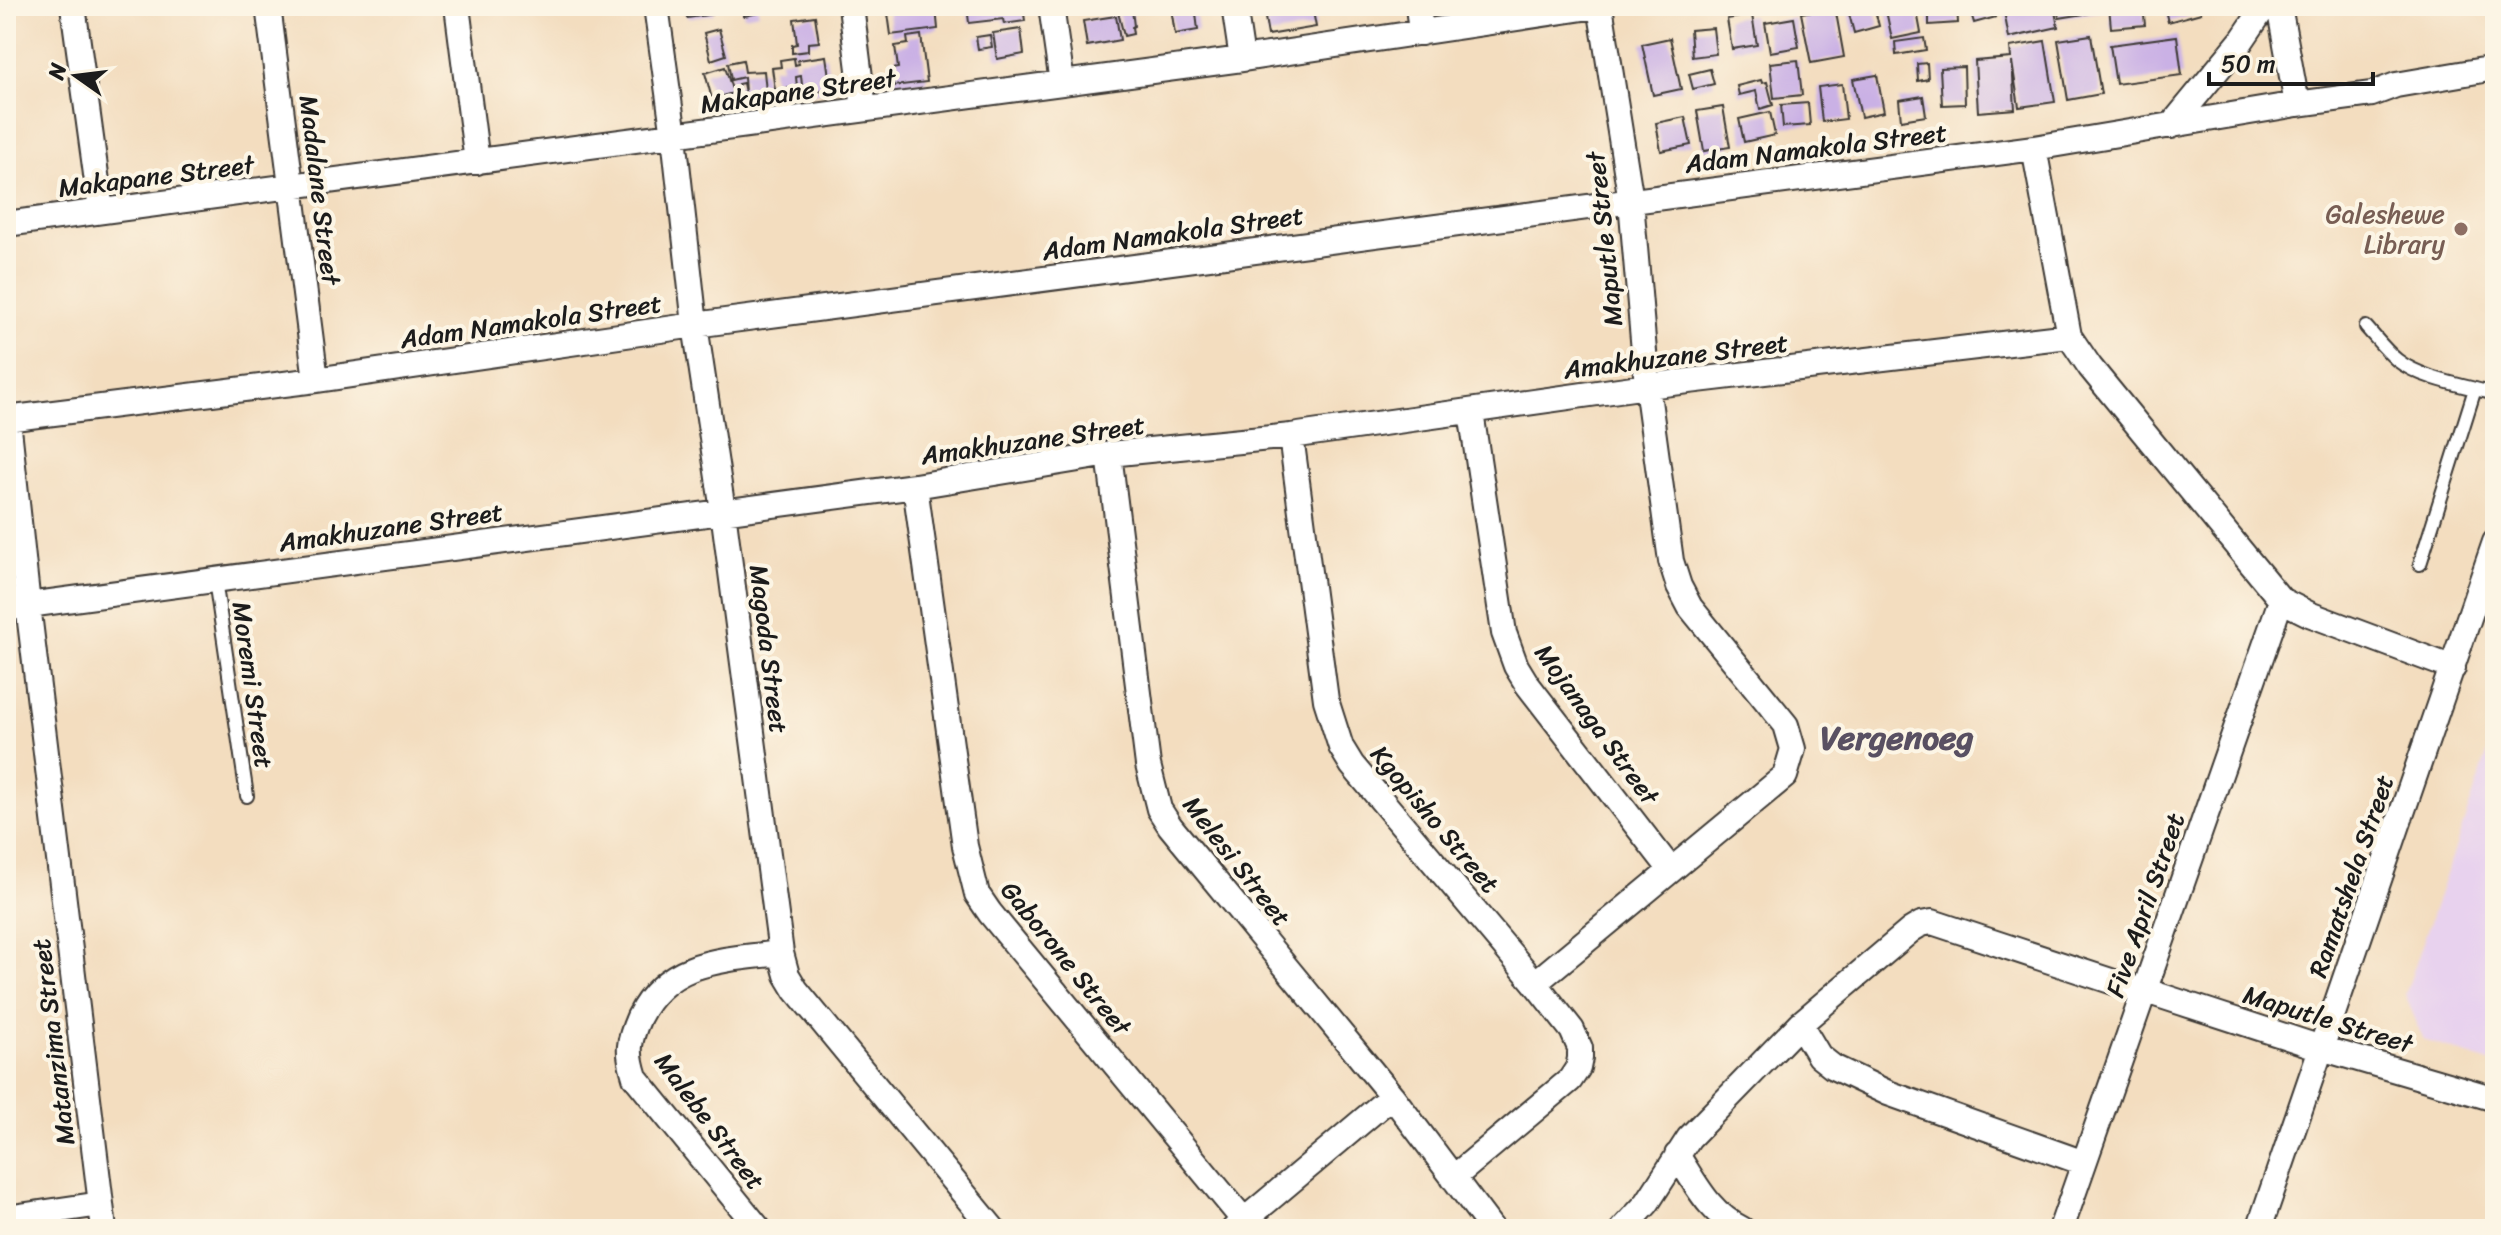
<svg xmlns="http://www.w3.org/2000/svg" width="2501" height="1235" viewBox="0 0 2501 1235" font-family="Sriracha,sans-serif">
	<style>
		.built { fill: #e8d2ee }
		.building { fill: #cab1e5 }
		.lines { fill: none; stroke-linecap: round; stroke-linejoin: round }
		.service-casing { stroke: #3c3934; stroke-width: 16 }
		.minor-casing { stroke: #3c3934; stroke-width: 28 }
		.service { stroke: #fff; stroke-width: 12 }
		.minor { stroke: #fff; stroke-width: 24 }
		.education-dot { fill: #8d6e63; stroke: #fcf5e5; stroke-width: 3 }
		.labels { text-anchor: middle; stroke-width: 8; stroke-linejoin: round; paint-order: stroke }
		.street-label { font-size: 26px; fill: #1c1c1c; stroke: #fcf5e5 }
		.education-label { font-size: 26px; fill: #785e54; stroke: #fcf5e5; text-anchor: end }
		.district-label { font-size: 34px; font-weight: bold; fill: #595062; stroke: #fcf5e5 }
	</style>
	<rect width="100%" height="100%" fill="#fcf5e5"/>
	<filter id="ink" filterUnits="userSpaceOnUse"><feTurbulence type="fractalNoise" baseFrequency=".0125" numOctaves="2"/><feDisplacementMap in="SourceGraphic" scale="16" xChannelSelector="R" yChannelSelector="G"/><feConvolveMatrix kernelMatrix="1 2 1 2 8 2 1 2 1" color-interpolation-filters="sRGB"/></filter>
	<filter id="wash" filterUnits="userSpaceOnUse"><feTurbulence type="fractalNoise" baseFrequency=".006" numOctaves="4" result="noise"/><feDisplacementMap in="SourceGraphic" scale="32" xChannelSelector="R" yChannelSelector="G"/><feGaussianBlur stdDeviation="1.8" result="paint"/><feColorMatrix in="noise" values="0 0 0 0 0 0 0 0 0 0 0 0 0 0 0 0 0 1.4 0 .05"/><feComposite in="paint" operator="in"/></filter>
	<g filter="url(#wash)">
		<rect width="100%" height="100%" fill="#f3ddbf"/>
		<path class="built" d="M2495 731V1064L2424 1040 2405 995Z"/>
		<g id="blocks">
			<path class="building" d="M685 6H712L714 14 687 18Z
				M742 6H757L759 13 744 16Z
				M887 6 936 8 938 29 891 35Z
				M967 6H1023L1025 21 1004 24 1003 19 969 23Z
				M1195 6 1198 30 1175 34 1171 8Z
				M1263 6H1312L1316 27 1268 35Z
				M1361 6H1381V8L1362 11Z
				M1863 6H1874L1879 26 1854 33 1848 10Z
				M1885 6H1916L1921 33 1892 39Z
				M1929 6H1957L1958 23 1929 25Z
				M1969 6H1993L1996 17 1974 23Z
				M2003 6H2054L2058 27 2009 38Z
				M2057 6H2102L2103 11 2059 18Z
				M2109 6H2143L2145 25 2111 28Z
				M2164 6H2199L2201 13 2168 22Z
				M1835 7 1844 57 1811 63 1801 13Z
				M1132 10 1134 26 1132 27 1133 34 1124 36 1118 12Z
				M1752 15 1757 45 1732 49 1727 19Z
				M815 16 819 42 808 43V51L792 53V45L797 44 794 19Z
				M1116 16 1120 40 1087 46 1083 21Z
				M1794 18 1799 47 1770 52 1765 23Z
				M1713 28 1716 54 1692 57 1690 30Z
				M719 29 726 55 711 60 704 33Z
				M1021 29 1024 54 997 59 993 33Z
				M921 35 927 82 894 86 892 69 898 68 895 46 908 44 907 37Z
				M990 35 992 47 978 49 976 37Z
				M2091 35 2101 94 2068 100 2058 40Z
				M2177 36 2182 75 2116 84 2110 45Z
				M1670 38 1681 89 1653 95 1642 44Z
				M1924 38 1926 50 1896 55 1895 42Z
				M2045 41 2055 102 2019 107 2012 62 2015 109 1978 112 1975 61 2011 58 2010 47Z
				M826 56 831 90 803 94 801 76 796 77 797 87 775 90 772 68 781 67 780 60 794 58 795 65 799 64 798 60Z
				M743 60 745 72 764 71 767 102 746 104 745 96 740 97 738 84 743 83 745 93 744 77 731 80 728 63Z
				M1798 60 1802 95 1774 98 1770 63Z
				M1927 63 1928 79 1918 81 1917 64Z
				M725 67 733 93 712 99 705 73Z
				M1964 67 1965 104 1942 105 1940 68Z
				M1710 69 1714 84 1693 89 1689 74Z
				M1877 75 1884 112 1861 117 1853 79Z
				M1761 80 1762 83 1767 82 1773 105 1760 109 1756 91 1739 95 1737 86Z
				M1842 84 1846 119 1822 122 1818 87Z
				M1923 96 1926 116 1901 120 1899 100Z
				M1808 103 1810 125 1783 127 1781 105Z
				M1723 107 1730 147 1704 151 1697 111Z
				M1770 112 1775 135 1744 142 1739 119Z
				M1685 117 1691 145 1661 151 1656 123Z"/>
		</g>
	</g>
	<g filter="url(#ink)">
		<use href="#blocks" fill-opacity="0" stroke="#3c3934" stroke-width="2"/>
		<g class="lines">
			<defs>
				<path id="service" d="M2366 327C2376 338 2386 351 2397 360 2421 379 2466 386 2495 394
					M2420 564 2475 389
					M215 580 247 796"/>
				<path id="minor" d="M73 6 101 211
					M268 6 316 380
					M457 6 477 162
					M656 6 674 136 695 325 723 511 781 953 787 975 796 990 993 1229
					M851 6 864 109
					M1051 6 1062 83
					M1234 6 1242 59
					M1418 6 1421 33
					M2279 6 2297 104
					M2171 126 2242 40 2265 6
					M2034 148 2069 336 2090 367 2281 600 2309 614 2453 668
					M6 224 1242 59 1597 6
					M1471 412 1504 633 1516 666 1527 684 1671 870
					M6 419 316 380 695 325 2034 148 2297 104 2372 94 2396 85 2495 68
					M8 419 28 605 104 1229
					M1291 436 1326 700 1341 747 1352 765 1535 983 1572 1030 1580 1048V1058L1578 1068 1570 1080 1453 1178
					M1109 454 1148 765 1159 809 1170 826 1392 1096 1492 1229
					M915 486 965 846 977 894 990 913 1251 1229
					M6 608 915 486 1109 454 1291 436 1647 386 2069 336
					M1535 983 1785 776 1793 749 1786 725 1690 607 1679 586 1671 561 1647 386 1631 201 1600 6
					M2146 991 2321 1048 2495 1099
					M1800 1024 1819 1056 1833 1067 1888 1093 2084 1163
					M1677 1155C1696 1184 1709 1213 1742 1229
					M6 1218 101 1204
					M759 1229 635 1077C627 1052 628 1042 639 1017 668 959 724 960 781 953
					M1234 1229 1392 1096
					M1623 1229 1647 1203 1689 1138 1800 1024 1911 930 1921 924 1932 922 2144 992
					M2061 1229 2281 600
					M2259 1229 2495 542"/>
			</defs>
			<use href="#service" class="service-casing"/>
			<use href="#minor" class="minor-casing"/>
			<use href="#service" class="service"/>
			<use href="#minor" class="minor"/>
		</g>
	</g>
	<circle class="education-dot" cx="2461" cy="229" r="8"/>
	<g class="labels">
		<g class="street-label">
			<text transform="translate(798 91) rotate(-8)" y="9">Makapane Street</text>
			<text transform="translate(1816 148) rotate(-7)" y="9">Adam Namakola Street</text>
			<text transform="translate(156 176) rotate(-7)" y="9">Makapane Street</text>
			<text transform="translate(320 190) rotate(83)" y="9">Madalane Street</text>
			<text transform="translate(1173 233) rotate(-8)" y="9">Adam Namakola Street</text>
			<text transform="translate(1604 239) rotate(-96)" y="9">Maputle Street</text>
			<text transform="translate(531 321) rotate(-8)" y="9">Adam Namakola Street</text>
			<text transform="translate(1676 356) rotate(-7)" y="9">Amakhuzane Street</text>
			<text transform="translate(1033 440) rotate(-8)" y="9">Amakhuzane Street</text>
			<text transform="translate(391 527) rotate(-8)" y="9">Amakhuzane Street</text>
			<text transform="translate(769 649) rotate(83)" y="9">Magoda Street</text>
			<text transform="translate(253 685) rotate(82)" y="9">Moremi Street</text>
			<text transform="translate(1597 724) rotate(54)" y="9">Mojanaga Street</text>
			<text transform="translate(1435 819) rotate(50)" y="9">Kgopisho Street</text>
			<text transform="translate(1237 861) rotate(52)" y="9">Melesi Street</text>
			<text transform="translate(2351 876) rotate(-71)" y="9">Ramatshela Street</text>
			<text transform="translate(2145 905) rotate(-71)" y="9">Five April Street</text>
			<text transform="translate(1066 958) rotate(51)" y="9">Gaborone Street</text>
			<text transform="translate(2328 1019) rotate(17)" y="9">Maputle Street</text>
			<text transform="translate(53 1042) rotate(-97)" y="9">Matanzima Street</text>
			<text transform="translate(710 1121) rotate(53)" y="9">Malebe Street</text>
		</g>
		<g class="education-label">
			<text x="2445" y="223">Galeshewe<tspan x="2445" dy="30">Library</tspan></text>
		</g>
		<g class="district-label">
			<text x="1897" y="749">Vergenoeg</text>
		</g>
	</g>
	<rect width="2501" height="1235" fill="none" stroke="#fcf5e5" stroke-width="32"/>
	<g transform="translate(76 76) rotate(284)" stroke="#fcf5e5" stroke-width="6" paint-order="stroke">
	<path d="M0-6L14 30L0 20L-14 30Z" fill="#1c1c1c"/>
	<text y="-12" font-size="22" font-weight="bold" text-anchor="middle" fill="#1c1c1c">N</text>
	</g>
	<path d="M2209 72v12h164v-12" fill="none" stroke="#1c1c1c" stroke-width="4"/>
	<text x="2221" y="72" font-size="24" fill="#1c1c1c" stroke="#fcf5e5" stroke-width="6" paint-order="stroke">50 m</text>
</svg>
